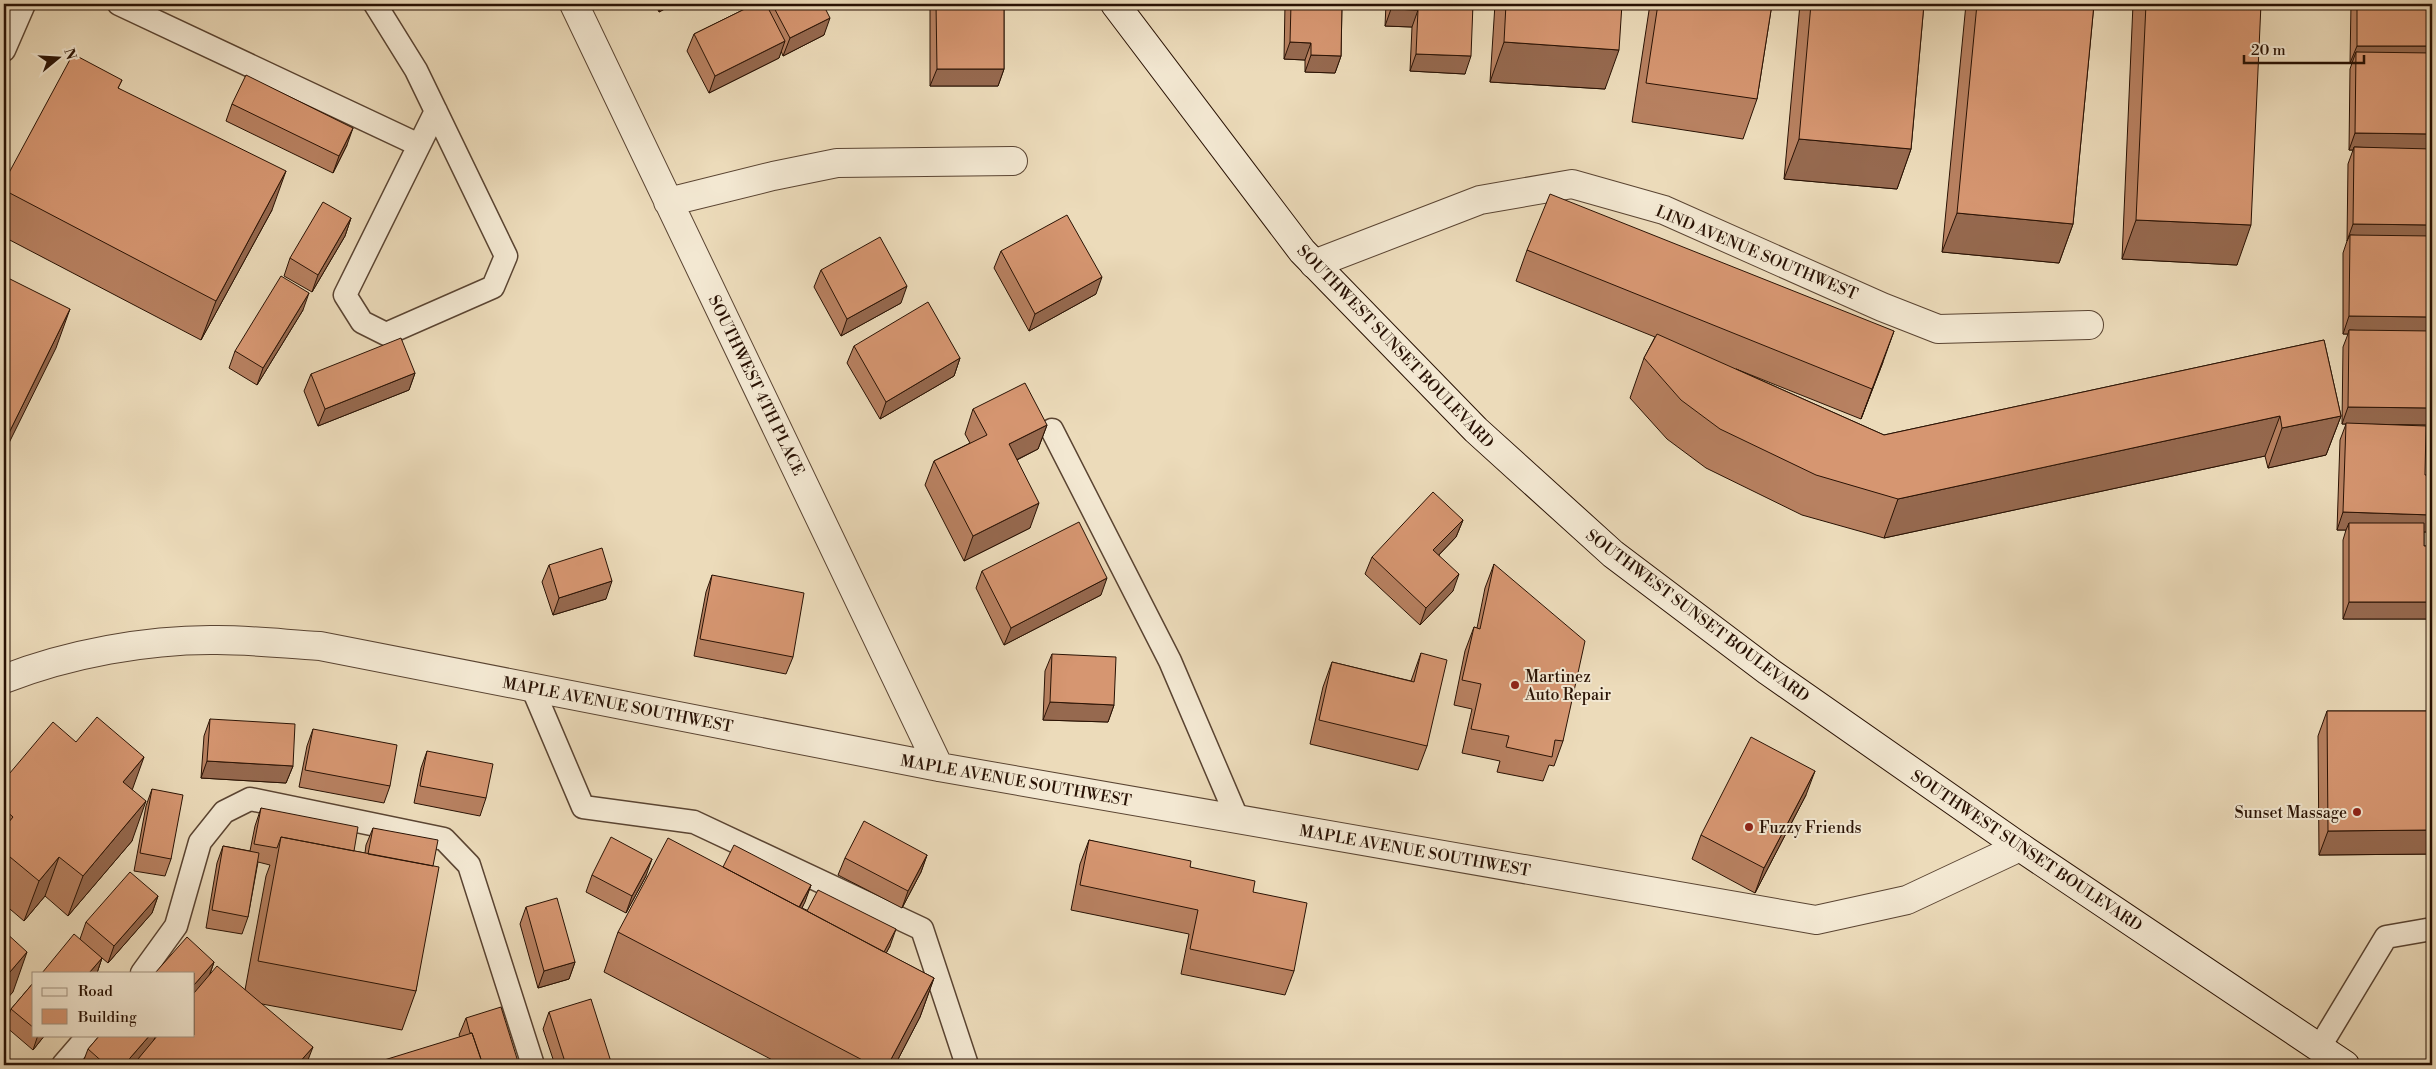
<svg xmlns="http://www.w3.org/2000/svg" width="2436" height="1069" viewBox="0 0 2436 1069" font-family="'Libre Bodoni',serif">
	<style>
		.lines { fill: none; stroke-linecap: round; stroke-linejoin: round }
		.service-casing { stroke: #5a4432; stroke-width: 25 }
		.minor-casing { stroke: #5a4432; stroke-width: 30 }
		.secondary-casing { stroke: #291204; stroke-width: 30 }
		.service { stroke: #f3e8d2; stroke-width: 22 }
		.minor { stroke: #f3e8d2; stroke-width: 28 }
		.secondary { stroke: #f3e8d2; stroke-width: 28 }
		.wall { fill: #b88161; stroke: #291204 }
		.shaded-wall { fill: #96694f; stroke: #291204 }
		.building { fill: #d69671; stroke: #291204 }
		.poi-dot { fill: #8f2418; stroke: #f3e8d2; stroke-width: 2 }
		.labels { text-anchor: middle; stroke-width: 4; stroke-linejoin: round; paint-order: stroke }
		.street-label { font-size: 16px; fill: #291204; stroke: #f3e8d2 }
		.poi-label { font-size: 16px; fill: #291204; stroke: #f3e8d2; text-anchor: start }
	</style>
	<rect width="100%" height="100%" fill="#ecdbba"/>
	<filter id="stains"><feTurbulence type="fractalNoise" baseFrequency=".004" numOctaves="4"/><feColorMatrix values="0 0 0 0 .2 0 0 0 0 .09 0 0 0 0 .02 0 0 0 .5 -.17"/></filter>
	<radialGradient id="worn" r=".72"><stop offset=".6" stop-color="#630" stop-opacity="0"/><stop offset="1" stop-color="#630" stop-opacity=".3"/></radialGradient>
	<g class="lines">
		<defs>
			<path id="service" d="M119 4 419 145
				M375 4 416 70 506 256 493 287 386 334 362 322 345 295 436 111
				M4 50 24 4
				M1052 430 1170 661 1238 820
				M532 687 583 807 694 822 922 929 967 1065
				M142 973 176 926 200 842 224 812 250 799 444 839 469 865 533 1065
				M2319 1048 2386 937 2432 929
				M63 1065 89 1035"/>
			<path id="minor" d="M574 4 939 767
				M668 202 773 176 837 163 1013 161
				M1314 264 1480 200 1572 184 1664 210 1882 307 1938 329 2089 325
				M4 679C68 654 148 639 217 640 251 640 286 644 320 646L939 767 1816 920 1907 900 2020 847"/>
			<path id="secondary" d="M1115 4 1302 251 1476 430 1613 554 1768 671 2020 847 2345 1065"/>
		</defs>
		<use href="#service" class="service-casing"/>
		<use href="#minor" class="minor-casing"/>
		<use href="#secondary" class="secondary-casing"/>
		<use href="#service" class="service"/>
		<use href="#minor" class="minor"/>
		<use href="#secondary" class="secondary"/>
	</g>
	<path class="wall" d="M655 4H674L659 12Z
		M755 4H823L824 35 783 56 781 51 779 58 709 93 687 51 694 34Z
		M930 4H1004V69L998 86H930Z
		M1285 4H1342L1341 56 1335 73 1305 72V60L1284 59Z
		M1386 4H1473L1465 74 1410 71 1412 27 1385 26Z
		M1495 4H1622L1605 89 1490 82Z
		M1650 4H1772L1757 99 1743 139 1632 122Z
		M1800 4H1924L1911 149 1897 189 1784 179Z
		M1966 4H2094L2073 224 2059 263 1942 252Z
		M2133 4H2261L2237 265 2122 259Z
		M2351 4H2432V322L2429 331H2432V421L2431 425H2393L2425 475 2432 476V524L2429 532H2424V546H2432V610L2429 619H2343V540L2346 530H2337L2340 440 2346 424H2342L2343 347 2348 334H2343V253L2347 241 2348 164 2353 150H2349L2350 69 2352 63H2350Z
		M122 80 118 88 272 210 201 340 4 237V182Z
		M232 104 347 145 333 173 226 121Z
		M351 218 345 236 312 292 284 276 290 258Z
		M1527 250 1883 362 1861 419 1736 369 1884 435 2324 340 2341 416 2326 455 2268 468 2265 456 1884 538 1802 515 1706 468 1667 439 1630 398 1644 358 1655 337 1516 281Z
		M1001 251 1096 294 1029 331 994 268Z
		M821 270 901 303 841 336 814 287Z
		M303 310 257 385 229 368 235 351Z
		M854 346 960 358 954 376 880 419 847 363Z
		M415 373 409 390 318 426 304 391 311 374Z
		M973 409 1047 425 1038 449 1017 460 1030 528 964 561 925 485 934 461 970 443 965 434Z
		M1463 520 1456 537 1439 555 1453 591 1420 625 1365 574 1372 557Z
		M1494 564 1563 741 1554 766 1549 765 1543 781 1497 772 1500 761 1462 753 1472 709 1454 705 1465 651 1474 627 1477 628 1485 588Z
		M549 565 606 599 553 615 542 582Z
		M982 571 1101 595 1004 645 976 588Z
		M712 575 793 657 786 674 694 656 706 592Z
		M1421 653 1427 746 1418 770 1310 744 1323 687 1332 662 1411 681Z
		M1052 654 1114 705 1108 722 1043 720 1045 671Z
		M2327 711H2432V854L2319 855 2318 736Z
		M210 719 293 766 286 783 201 778 204 736Z
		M313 729 390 786 384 803 299 787 307 746Z
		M427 751 486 798 480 816 414 803 421 768Z
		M4 780 132 790V841L68 916 45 896 24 921 4 904Z
		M152 789 171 859 165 876 134 871 146 806Z
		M1806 795 1755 893 1692 859 1701 835Z
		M261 808 354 851 365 853 366 845 373 828 433 866 416 991 402 1030 262 1004 133 1065H82L88 1049 100 1035H156L154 1041 194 1035V973L214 962 210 974 245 990 266 876 270 865 258 862 248 917 242 934 206 928 217 863 223 846 250 851 255 826Z
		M1089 840 1190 867 1253 892 1294 971 1285 995 1181 974 1189 934 1071 910 1080 864Z
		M927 855 921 872 902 908 838 875 845 858Z
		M592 875 646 876 626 913 586 892Z
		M811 885 802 908 890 946 886 953 934 978 920 1017 895 1065H782L604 972 618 932Z
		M158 896 152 913 108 963 102 958 97 973 80 939 86 922Z
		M526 907 575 962 569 979 538 988 520 924Z
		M34 982V1035H45L33 1050 5 1026 11 1009Z
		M549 1012 612 1065H555L543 1029Z
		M466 1018 519 1065 460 1037 459 1035Z"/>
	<path class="shaded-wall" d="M662 4H674L659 12Z
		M1391 9 1418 10 1412 27 1385 26Z
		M830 18 824 35 783 56 790 38Z
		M785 41 779 58 709 93 715 76Z
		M1290 42 1311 43 1305 60 1284 59Z
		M1504 42 1619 50 1605 89 1490 82Z
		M2357 46H2432V64L2356 52 2352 63H2350Z
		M1416 54 1471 56 1465 74 1410 71Z
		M1311 55 1341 56 1335 73 1305 72Z
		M937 69H1004L998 86H930Z
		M353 128 347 145 333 173 339 156Z
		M2355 133 2432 134V151L2354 147 2353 150H2349Z
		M1799 139 1911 149 1897 189 1784 179Z
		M286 171 272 210 201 340 216 301Z
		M1957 213 2073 224 2059 263 1942 252Z
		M351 218 345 236 312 292 318 275Z
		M2136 220 2251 225 2237 265 2122 259Z
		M2353 224 2432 225V242L2350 235 2347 241Z
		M1102 277 1096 294 1029 331 1035 314Z
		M907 286 901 303 841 336 847 319Z
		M309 293 303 310 257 385 263 368Z
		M70 309 56 348 4 453V443Z
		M2349 316 2432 317V322L2428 335 2349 330 2348 334H2343Z
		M1894 331 1883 362 1861 419 1872 389Z
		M960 358 954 376 880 419 886 402Z
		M415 373 409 390 318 426 325 409Z
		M2348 407 2432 408V421L2431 425 2342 424Z
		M2280 416 2265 456 1884 538 1898 499Z
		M2341 416 2326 455 2268 468 2282 428Z
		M1047 425 1038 449 1000 468 1009 444Z
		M1039 503 1030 528 964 561 973 536Z
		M2343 512 2432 515V524L2429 532 2349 530V523L2346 530H2337Z
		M1463 520 1456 537 1427 567 1433 550Z
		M1459 574 1453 591 1420 625 1426 608Z
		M1107 578 1101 595 1004 645 1011 628Z
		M612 581 606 599 553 615 559 598Z
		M2349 602H2432V610L2429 619H2343Z
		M1050 702 1114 705 1108 722 1043 720Z
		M144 757 130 796 123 782Z
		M207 761 293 766 286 783 201 778Z
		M1815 771 1806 795 1755 893 1764 868Z
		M146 801 132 841 68 916 83 876Z
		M2432 830V854L2319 855 2328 831Z
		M927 855 921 872 902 908 908 891Z
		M59 857 45 896 24 921 39 881Z
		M652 859 646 876 626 913 632 896Z
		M811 885 805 902 789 933 795 916Z
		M158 896 152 913 108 963 114 946Z
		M896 929 890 946 874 976 880 959Z
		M27 952 13 992 4 1002V979Z
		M102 958 97 973H89Z
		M214 962 208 979 194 995V985Z
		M575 962 569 979 538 988 544 971Z
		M934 978 920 1017 895 1065H888Z
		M38 1035H45L33 1050Z
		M150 1035H156L153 1042 133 1065H124Z
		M313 1047 306 1065H297Z"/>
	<path class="building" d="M755 4H766L785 41 715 76 694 34Z
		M772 4H823L830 18 790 38Z
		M936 4H1004V69H937Z
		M1291 4H1342L1341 56 1311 55V43L1290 42Z
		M1392 4H1473L1471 56 1416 54 1418 10 1391 9Z
		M1506 4H1622L1619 50 1504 42Z
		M1658 4H1772L1757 99 1646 83Z
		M1811 4H1924L1911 149 1799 139Z
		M1977 4H2094L2073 224 1957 213Z
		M2146 4H2261L2251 225 2136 220Z
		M2357 4H2432V46H2357Z
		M2356 52 2432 53V134L2355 133Z
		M73 54 122 80 118 88 286 171 216 301 4 190V182Z
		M246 75 353 128 339 156 232 104Z
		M2354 147 2432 149V225L2353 224Z
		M1550 194 1894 331 1872 389 1527 250Z
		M323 202 351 218 318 275 290 258Z
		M1067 215 1102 277 1035 314 1001 251Z
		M2350 235 2432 236V317L2349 316Z
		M880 237 907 286 847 319 821 270Z
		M4 276 70 309 4 443Z
		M281 276 309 293 263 368 235 351Z
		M928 302 960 358 886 402 854 346Z
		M2349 330 2432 331V408L2348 407Z
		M1657 334 1884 435 2324 340 2341 416 2282 428 2280 416 1898 499 1816 475 1720 429 1681 400 1644 358Z
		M401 338 415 373 325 409 311 374Z
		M1025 383 1047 425 1009 444 1039 503 973 536 934 461 987 435 973 409Z
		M2346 423 2426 426 2425 475 2432 476V515L2343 512Z
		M1433 492 1463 520 1433 550 1459 574 1426 608 1372 557Z
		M1079 522 1107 578 1011 628 982 571Z
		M2349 523H2424V546H2432V602H2349Z
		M602 548 612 581 559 598 549 565Z
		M1494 564 1585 641 1563 741 1555 740 1552 757 1506 747 1509 736 1471 729 1481 684 1462 680 1474 627 1480 629Z
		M712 575 804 593 793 657 700 639Z
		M1421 653 1447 660 1427 746 1319 720 1332 662 1414 682Z
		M1052 654 1116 657 1114 705 1050 702Z
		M2327 711H2432V830L2328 831Z
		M97 717 144 757 123 782 146 801 83 876 59 857 39 881 4 852V828L13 817 4 809V780L53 722 76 742Z
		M210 719 295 724 293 766 207 761Z
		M313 729 397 745 390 786 305 770Z
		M1751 737 1815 771 1764 868 1701 835Z
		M427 751 493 764 486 798 420 786Z
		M152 789 183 795 171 859 140 853Z
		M261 808 358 827 354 851 281 837 277 848 254 844Z
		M864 821 927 855 908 891 845 858Z
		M373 828 438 840 433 866 368 854Z
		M281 837 439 867 416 991 258 961Z
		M611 837 652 859 632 896 592 875Z
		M668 838 934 978 888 1065H872L618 932Z
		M1089 840 1191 861 1190 867 1255 881 1253 892 1307 903 1294 971 1190 949 1198 910 1080 885Z
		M734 845 811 885 799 907 723 867Z
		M223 846 259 853 248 917 212 910Z
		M130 872 158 896 114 946 86 922Z
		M818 890 896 929 884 952 807 911Z
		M557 898 575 962 544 971 526 907Z
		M4 931 27 952 4 979Z
		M74 934 102 958 89 973H42Z
		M187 937 214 962 194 985V973H155Z
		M217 966 313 1047 297 1065H133L158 1035H194V993Z
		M34 982V1028L11 1009Z
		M591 999 612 1065H566L549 1012Z
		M501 1007 519 1065H483L472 1033H470L466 1018Z
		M472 1033 483 1065H368Z
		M100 1035H150L124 1065H106L88 1049Z"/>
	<g class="poi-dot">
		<circle cx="1515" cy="685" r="5"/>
		<circle cx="2357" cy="812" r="5"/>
		<circle cx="1749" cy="827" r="5"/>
	</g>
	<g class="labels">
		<g class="street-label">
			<text transform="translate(1757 252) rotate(23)" y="6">LIND AVENUE SOUTHWEST</text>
			<text transform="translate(1396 346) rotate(46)" y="6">SOUTHWEST SUNSET BOULEVARD</text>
			<text transform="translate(757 385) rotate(64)" y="6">SOUTHWEST 4TH PLACE</text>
			<text transform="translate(1698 615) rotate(37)" y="6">SOUTHWEST SUNSET BOULEVARD</text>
			<text transform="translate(618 704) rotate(11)" y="6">MAPLE AVENUE SOUTHWEST</text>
			<text transform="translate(1016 780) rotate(10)" y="6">MAPLE AVENUE SOUTHWEST</text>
			<text transform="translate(1415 850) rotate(10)" y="6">MAPLE AVENUE SOUTHWEST</text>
			<text transform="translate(2027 850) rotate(34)" y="6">SOUTHWEST SUNSET BOULEVARD</text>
		</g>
		<g class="poi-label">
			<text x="1525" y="682">Martinez<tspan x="1525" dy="18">Auto Repair</tspan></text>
			<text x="2347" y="818" text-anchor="end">Sunset Massage</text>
			<text x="1759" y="833">Fuzzy Friends</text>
		</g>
	</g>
	<rect width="2436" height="1069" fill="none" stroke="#ecdbba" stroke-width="20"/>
	<rect x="5" y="5" width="2426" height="1059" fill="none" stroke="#291204" stroke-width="2.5"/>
	<rect x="10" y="10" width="2416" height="1049" fill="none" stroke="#291204"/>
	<rect x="32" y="972" width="162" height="65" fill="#f3e8d2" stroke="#a29280"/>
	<rect x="42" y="988" width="25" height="8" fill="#f3e8d2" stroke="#a29280"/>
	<text x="78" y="996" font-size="15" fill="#291204">Road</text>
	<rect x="42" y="1009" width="25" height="15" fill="#d69671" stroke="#a29280"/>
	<text x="78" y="1022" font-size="15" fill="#291204">Building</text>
	<g transform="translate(58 58) rotate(72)" stroke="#f3e8d2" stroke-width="4" paint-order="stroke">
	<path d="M0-4L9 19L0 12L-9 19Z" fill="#291204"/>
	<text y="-8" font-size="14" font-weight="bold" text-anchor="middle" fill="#291204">N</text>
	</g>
	<path d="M2244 55v8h120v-8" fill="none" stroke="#291204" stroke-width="2.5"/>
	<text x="2251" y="55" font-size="15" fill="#291204" stroke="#f3e8d2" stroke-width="4" paint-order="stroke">20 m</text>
	<rect width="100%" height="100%" filter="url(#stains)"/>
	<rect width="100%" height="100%" fill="url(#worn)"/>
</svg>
